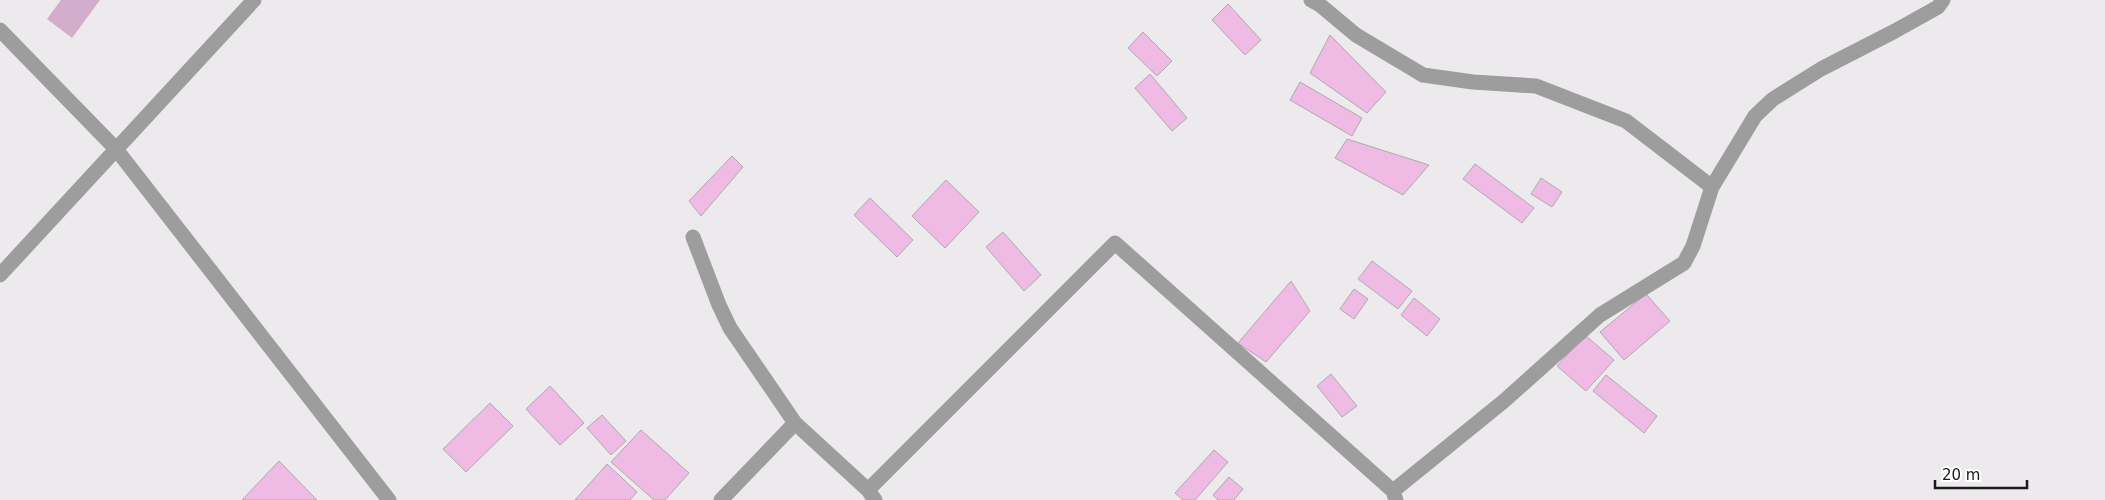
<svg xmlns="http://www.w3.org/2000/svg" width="2105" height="500" viewBox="0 0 2105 500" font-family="'DejaVu Sans',sans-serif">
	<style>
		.green { fill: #d3adcb }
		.building { fill: #efbae4; stroke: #aeabad }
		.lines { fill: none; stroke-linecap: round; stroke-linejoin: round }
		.minor { stroke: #9e9d9e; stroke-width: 15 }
	</style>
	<rect width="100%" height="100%" fill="#eceaec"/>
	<path class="green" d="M61 0H100L72 38 47 19Z"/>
	<path class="building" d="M1228 4 1261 40 1245 55 1212 20Z
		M1143 32 1172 61 1157 76 1128 48Z
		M1330 35 1386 92 1367 113 1310 73Z
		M1150 74 1187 118 1172 131 1135 88Z
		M1300 82 1362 118 1352 136 1290 100Z
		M1347 139 1429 165 1403 195 1335 158Z
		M732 156 743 167 701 216 689 201Z
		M1475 164 1534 208 1522 223 1463 179Z
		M1541 178 1562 192 1552 207 1531 194Z
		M946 180 979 212 945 248 912 216Z
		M870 198 913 240 897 257 854 215Z
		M1003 232 1041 275 1024 291 986 247Z
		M1372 261 1412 291 1398 309 1358 279Z
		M1291 281 1310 311 1266 362 1238 343Z
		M1354 289 1368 299 1354 319 1340 309Z
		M1646 294 1670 321 1624 360 1600 332Z
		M1414 298 1440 319 1427 336 1401 315Z
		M1585 335 1614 360 1586 391 1557 366Z
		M1331 374 1357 406 1342 417 1317 386Z
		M1606 375 1657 416 1644 433 1593 391Z
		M550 386 584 423 560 445 526 409Z
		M490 403 513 426 466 472 443 449Z
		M602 415 626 441 611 455 587 428Z
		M641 430 689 473 665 500H654L611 462Z
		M1214 450 1228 462 1195 500H1183L1175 493Z
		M279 461 317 500H242Z
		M607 464 637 492 630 500H575Z
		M1229 477 1243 489 1234 500H1218L1213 495Z"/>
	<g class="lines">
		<path class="minor" d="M1311 0 1320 5 1356 35 1423 75 1473 82 1536 86 1626 121 1712 187
			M0 30 116 149 389 500
			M693 237 719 305 730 328 795 423 868 490 875 500
			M0 275 254 0
			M868 490 1115 243 1393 491 1396 500
			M1393 491 1504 401 1600 315 1684 263 1693 246 1712 187 1755 116 1773 99 1821 69 1895 31 1938 7 1943 0
			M721 500 795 423"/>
	</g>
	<path d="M1935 480v8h92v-8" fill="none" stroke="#1a191a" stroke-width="2.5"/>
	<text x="1942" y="480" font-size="15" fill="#1a191a" stroke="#ffffff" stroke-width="4" paint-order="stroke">20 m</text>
</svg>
